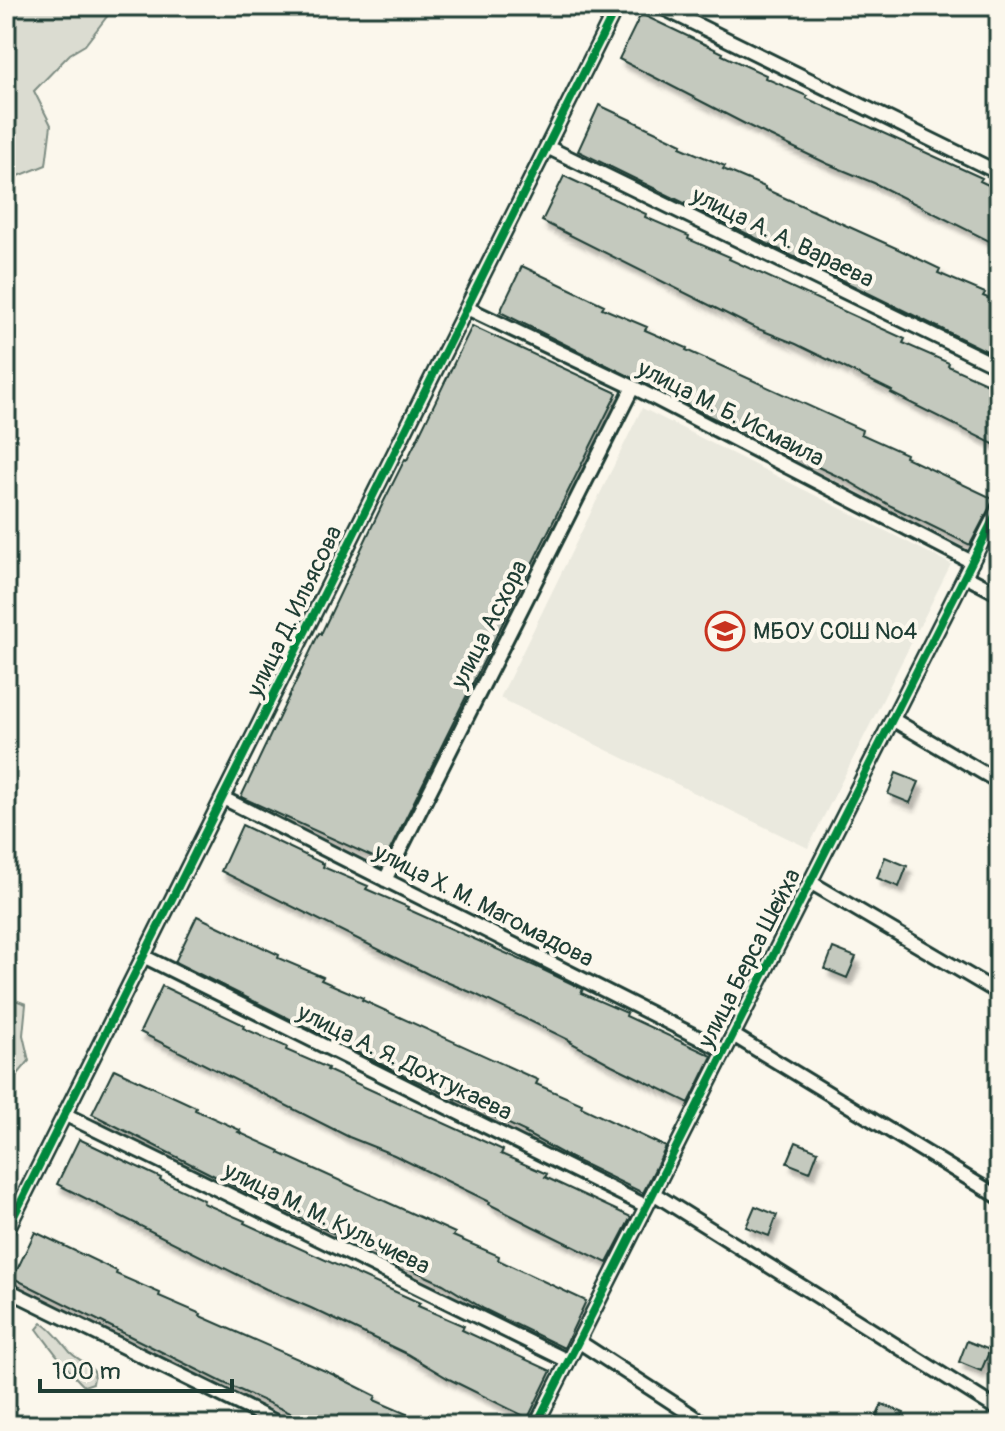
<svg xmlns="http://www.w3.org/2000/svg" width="1005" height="1431" viewBox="0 0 1005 1431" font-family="Pangolin,sans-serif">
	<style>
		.built { fill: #eae9de }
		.green { fill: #dbdcd1; stroke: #7d8c82; stroke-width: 2 }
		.building { fill: #c4c9be; stroke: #1f3d34; stroke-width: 2; filter: url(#shadow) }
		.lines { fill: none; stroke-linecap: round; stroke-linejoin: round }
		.street-casing { stroke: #1f3d34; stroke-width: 18 }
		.street { stroke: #fbf7ec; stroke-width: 12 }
		.cycleway-casing { stroke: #fbf7ec; stroke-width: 13 }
		.cycleway { stroke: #00873e; stroke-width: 8 }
		.labels { text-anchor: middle; stroke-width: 8; stroke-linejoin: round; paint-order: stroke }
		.street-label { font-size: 24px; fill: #1f3d34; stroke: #fbf7ec }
		.poi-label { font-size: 24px; fill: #1f3d34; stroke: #fbf7ec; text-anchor: start }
	</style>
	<defs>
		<filter id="shadow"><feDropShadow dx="4.5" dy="7" stdDeviation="2" flood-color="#0004"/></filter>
	</defs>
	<rect width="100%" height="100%" fill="#fbf7ec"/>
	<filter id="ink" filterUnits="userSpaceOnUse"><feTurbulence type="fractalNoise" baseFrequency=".0125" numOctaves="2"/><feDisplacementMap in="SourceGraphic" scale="16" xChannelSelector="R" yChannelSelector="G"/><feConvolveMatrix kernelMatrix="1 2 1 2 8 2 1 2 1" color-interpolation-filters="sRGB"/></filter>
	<g filter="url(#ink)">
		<path class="built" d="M642 408 951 564 808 848 500 698Z"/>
		<path class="green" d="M6 6H115L85 45 70 54 34 91 51 125 46 165 11 179 6 185Z
			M7 997 26 1004 23 1035 29 1061 14 1079 6 1074Z
			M42 1323C55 1331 60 1341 70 1352 78 1360 88 1363 95 1373L93 1383 84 1386C66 1369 52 1349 37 1329Z"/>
		<path class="building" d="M641 14 723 53 722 55 766 75 765 78 807 96 806 98 982 178 980 181 999 190V246L874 183 828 164 749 126 619 59Z
			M599 105 682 144 680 147 725 166 723 169 765 187V189L896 248 940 269 938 273 985 293 983 296 999 303V357L578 151Z
			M564 176 646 214 645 217 689 236 688 239 730 257 729 259 905 339 903 343 949 363 948 366 999 389V447L891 393 892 391 796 344 751 326 542 221Z
			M522 266 604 305 602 308 647 327 645 330 687 348 686 350 862 430 861 434 906 454 905 457 994 499 970 545 891 506 850 482 709 416 500 312Z
			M472 326 617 393 384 862 241 797 319 633 321 634 383 503 405 459 407 460Z
			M896 773 919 782 910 803 888 794Z
			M242 825 324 864 323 867 368 886 366 889 408 907 407 909 539 968 583 989 581 993 627 1013 626 1016 712 1056 689 1103 612 1065 570 1042 571 1041 475 994 430 975 221 871Z
			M885 857 907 866 899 887 877 878Z
			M197 916 279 955 278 958 323 977 321 980 363 998 362 1000 538 1080 536 1084 582 1104 581 1107 666 1147 643 1193 567 1156 525 1133 526 1132 385 1066 175 962Z
			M833 948 856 957 847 978 825 969Z
			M162 986 244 1025 243 1028 287 1047 286 1050 328 1068 327 1070 503 1150 501 1154 547 1174 545 1177 631 1217 607 1263 532 1226 489 1204 490 1202 394 1155 349 1137 140 1032Z
			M114 1069 196 1107 195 1110 240 1130 238 1132 280 1151 279 1153 455 1233 453 1236 499 1256 498 1260 586 1301 564 1348 484 1309 443 1284 266 1202 92 1114Z
			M79 1139 161 1178 160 1180 204 1200 203 1203 245 1221 244 1223 420 1303 418 1306 464 1326 462 1330 551 1371 528 1418 449 1379 407 1354 311 1308 266 1289 57 1184Z
			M796 1142 818 1151 810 1172 787 1163Z
			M755 1206 777 1215 769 1236 746 1227Z
			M35 1232 117 1271 116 1274 160 1293 159 1296 201 1314 200 1316 332 1374 376 1396 374 1400 432 1425H317L222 1382 13 1278Z
			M967 1341 990 1350 981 1371 959 1362Z
			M882 1404 904 1413 899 1425H873Z"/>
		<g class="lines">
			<defs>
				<path id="street" d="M659 6 999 173
					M547 147 999 367
					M467 308 633 387 972 562
					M965 576 999 594
					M892 719 999 782
					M223 798 725 1051
					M385 880 633 387
					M810 882 999 993
					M145 957 646 1206
					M733 1035 999 1197
					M66 1115 568 1361
					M653 1193 999 1410
					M6 1232 617 6
					M6 1289 282 1425
					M578 1341 707 1425
					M536 1425 999 508"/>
			</defs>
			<use href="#street" class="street-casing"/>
			<use href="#street" class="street"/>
			<defs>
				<path id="cycleway" d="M6 1232 617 6
					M536 1425 999 508"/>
			</defs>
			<use href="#cycleway" class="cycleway-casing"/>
			<use href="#cycleway" class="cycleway"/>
		</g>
	</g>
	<defs>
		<symbol id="school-ring" viewBox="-11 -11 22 22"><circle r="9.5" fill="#fbf7ec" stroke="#c8321e" stroke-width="1.5"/><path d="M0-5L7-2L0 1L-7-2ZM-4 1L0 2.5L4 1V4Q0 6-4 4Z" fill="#c8321e"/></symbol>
	</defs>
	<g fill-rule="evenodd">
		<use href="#school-ring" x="703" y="609" width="44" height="44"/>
	</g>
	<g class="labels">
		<g class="street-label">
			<text transform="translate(783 237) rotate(26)" y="8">улица А. А. Вараева</text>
			<text transform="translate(731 413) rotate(27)" y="8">улица М. Б. Исмаила</text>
			<text transform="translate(294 611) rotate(-64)" y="8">улица Д. Ильясова</text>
			<text transform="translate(489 624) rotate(-63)" y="8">улица Асхора</text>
			<text transform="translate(484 905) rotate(27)" y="8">улица Х. М. Магомадова</text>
			<text transform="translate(749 958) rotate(-63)" y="8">улица Берса Шейха</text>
			<text transform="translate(405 1062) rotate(26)" y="8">улица А. Я. Дохтукаева</text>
			<text transform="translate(327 1218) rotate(26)" y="8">улица М. М. Кульчиева</text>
		</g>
		<g class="poi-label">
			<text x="753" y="639">МБОУ СОШ №4</text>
		</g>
	</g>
	<rect width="1005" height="1431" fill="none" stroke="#fbf7ec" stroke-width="32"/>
	<rect x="16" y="16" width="973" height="1399" fill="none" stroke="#1f3d34" stroke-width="3" filter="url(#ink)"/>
	<path d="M40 1379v12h192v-12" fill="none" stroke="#1f3d34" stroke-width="4"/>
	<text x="52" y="1379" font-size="24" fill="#1f3d34" stroke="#fbf7ec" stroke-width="6" paint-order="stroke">100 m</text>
</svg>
